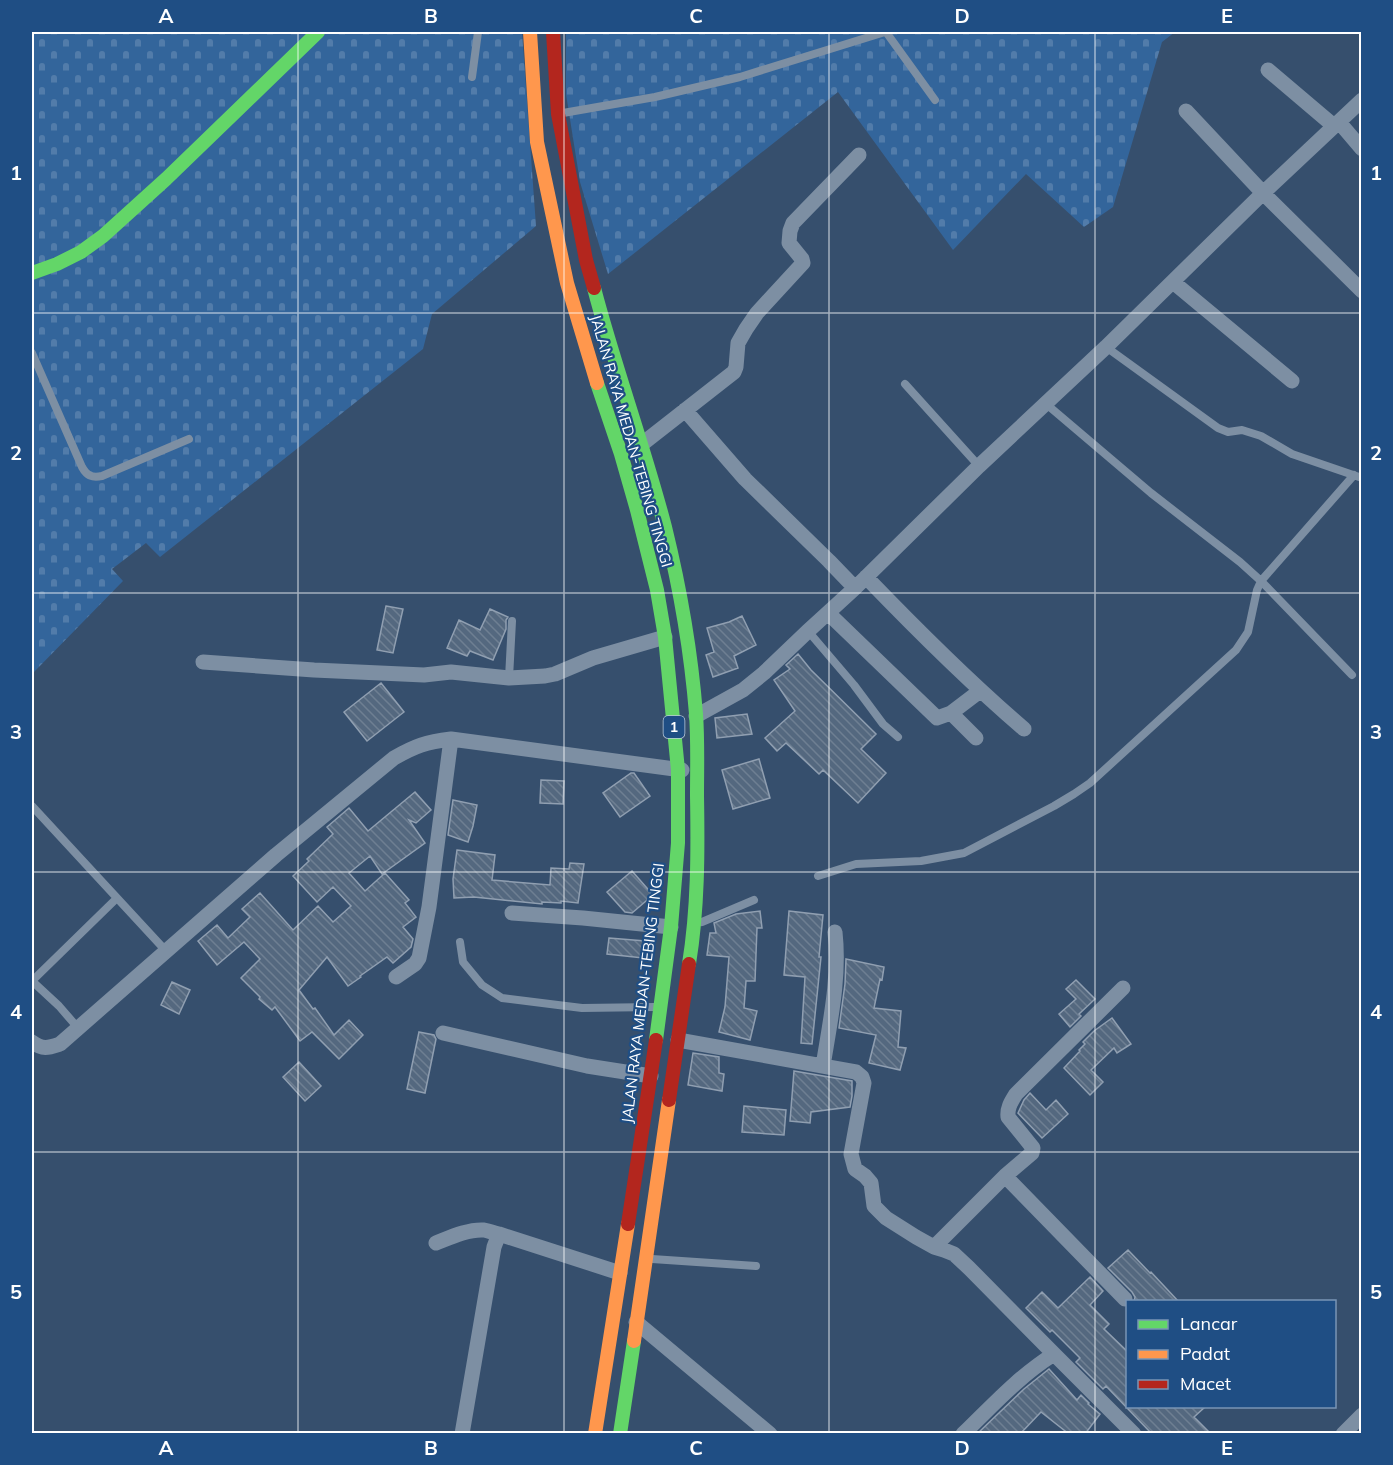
<svg xmlns="http://www.w3.org/2000/svg" width="1393" height="1465" viewBox="0 0 1393 1465" font-family="Mulish,sans-serif">
	<style>
		.cemetery { fill: url(#cemetery-stones) }
		.building { fill: url(#building-back-hatch); stroke: #909fb1; stroke-width: 1.5 }
		.lines { fill: none; stroke-linecap: round; stroke-linejoin: round }
		.lane { stroke: #7d8fa3; stroke-width: 8 }
		.street { stroke: #7d8fa3; stroke-width: 15 }
		.fast { stroke: #63d668; stroke-width: 14 }
		.slow { stroke: #ff974d; stroke-width: 14 }
		.jam { stroke: #b3261e; stroke-width: 14 }
		.grid { fill: none; stroke: #fff; stroke-width: 1.5; stroke-opacity: 0.55 }
		.labels { text-anchor: middle; stroke-width: 4.5; stroke-linejoin: round; paint-order: stroke }
		.shield { fill: #1f4e84; stroke: #bccada; stroke-width: 1.5 }
		.shield-label { font-size: 14px; font-weight: bold; fill: #fff }
		.street-label { font-size: 15px; fill: #fff; stroke: #1f4e84 }
		.neatline { fill: none; stroke: #fff; stroke-width: 2 }
		.grid-label { font-size: 20px; text-anchor: middle; font-weight: bold; fill: #fff }
	</style>
	<defs>
		<pattern id="cemetery-stones" width="16" height="16" patternUnits="userSpaceOnUse" patternTransform="scale(1.5)"><rect width="16" height="16" fill="#33659b"/><path d="M2 7V4a2 2 0 0 1 4 0v3zM10 15v-3a2 2 0 0 1 4 0v3z" fill="#527caa"/></pattern>
		<pattern id="building-back-hatch" width="6" height="6" patternUnits="userSpaceOnUse" patternTransform="scale(1.5)"><rect width="6" height="6" fill="#54687f"/><path d="M-1 5l2 2M0 0l6 6M5-1l2 2" fill="none" stroke="#6e7f92"/></pattern>
	</defs>
	<rect width="100%" height="100%" fill="#364f6d"/>
	<path class="cemetery" d="M32 32H522L536 226 432 314 423 349 160 557 146 543 112 569 123 581 34 672 32 671Z
		M566 32H1175L1162 42 1113 207 1084 227 1026 174 953 250 838 92 608 274 580 182 566 94Z"/>
	<path class="building" d="M386 606 403 609 393 653 377 650Z
		M490 609 508 617 506 620V629L493 660 470 651 467 656 447 648 459 620 480 630Z
		M742 616 756 645 734 656 738 668 713 677 706 655 714 652 707 628 729 622Z
		M798 654 811 670 876 734 861 749 886 773 858 803 823 770 819 774 786 743 777 751 765 738 795 711 774 680 790 669 786 665Z
		M381 683 404 712 367 741 344 712Z
		M747 714 752 734 717 738 715 718Z
		M759 759 770 798 733 809 722 770Z
		M631 773H634L650 796 620 817 603 793Z
		M541 780 564 781 563 804 540 803Z
		M415 792 431 810 416 823 409 820 425 843 382 874 370 856 349 873 365 891 385 873 409 900 405 903 416 917 403 927 413 939 411 947 393 963 387 957 360 976 361 977 348 986 327 957 299 990 313 1009 315 1008 334 1035 349 1020 363 1035 339 1059 312 1032 300 1041 275 1007 272 1010 259 999 260 997 241 978 260 959 244 942 217 965 198 941 217 925 228 938 250 917 242 909 260 893 293 930 318 906 333 922 351 906 333 887 317 902 293 876 309 861 307 859 333 834 327 827 349 808 368 831Z
		M453 800 477 805 473 826 468 842 448 835Z
		M457 850 495 855 492 880 550 885 551 868 569 869 570 863 584 864 578 903 561 901V903L542 902V904L474 897 454 898 453 879Z
		M632 871 653 895 632 913 625 912 607 892Z
		M760 911 762 928H757L755 981H746L744 1008 757 1011 750 1040 719 1032 725 1007 729 957 707 955 710 933H716L714 923 736 914Z
		M789 911 823 915 819 957H821L812 1044 801 1043 805 977 784 975Z
		M609 938 645 941 643 958 607 954Z
		M846 959 884 967 882 980 880 979 874 1008 901 1011 898 1047 906 1048 900 1070 869 1063 876 1035 839 1028 845 984Z
		M1076 980 1095 999 1079 1014 1081 1016 1070 1027 1059 1014 1076 999 1066 989Z
		M172 982 190 990 179 1014 161 1005Z
		M1112 1018 1131 1044 1117 1053 1114 1048 1091 1070 1103 1082 1090 1095 1064 1068 1080 1051 1079 1050 1085 1044 1083 1042 1094 1031Z
		M419 1032 434 1035 436 1039 425 1093 407 1089Z
		M693 1053 719 1057V1073L724 1074 722 1091 688 1085Z
		M299 1062 321 1086 305 1101 283 1077Z
		M794 1071 852 1081V1096L850 1107 811 1112 810 1123 790 1121Z
		M1030 1093 1046 1110 1056 1100 1068 1114 1042 1138 1018 1113 1024 1100Z
		M744 1106 786 1110 784 1135 742 1132Z
		M1128 1250 1150 1273 1151 1272 1179 1302H1134L1135 1297 1132 1292 1108 1268Z
		M1090 1277 1103 1291 1090 1305 1109 1324 1104 1329 1128 1352V1407H1205L1194 1417 1211 1434H1152L1106 1386 1103 1389 1076 1362 1080 1358 1052 1330 1050 1332 1026 1308 1042 1292 1058 1308Z
		M1049 1369 1077 1400 1081 1395 1089 1403 1088 1404 1100 1414 1085 1434H1069L1041 1412 1020 1434H977L1024 1389Z"/>
	<g class="lines">
		<path class="lane" d="M886 32 935 100
			M472 77 478 32
			M563 113 655 97 740 77 885 32
			M1106 347 1218 428 1228 432 1242 430 1261 436 1292 454 1362 478
			M32 353 82 467C87 476 92 478 102 476L189 439
			M905 384 979 466
			M808 631 854 685 883 724 898 737
			M1352 675 1261 581 1354 475
			M509 678 512 621
			M32 806 166 951
			M818 876 856 864 921 861 964 853 1054 806 1074 794 1090 783 1236 650 1248 632 1257 590 1261 581 1240 562 1151 493 1045 403
			M702 922 754 900
			M460 942 463 962 482 985 502 998 582 1008 655 1007
			M32 981 117 898
			M32 981 59 1006 78 1028
			M652 1259 756 1266"/>
		<path class="street" d="M1268 70 1334 126
			M1186 111 1263 193 1362 291
			M1339 122 1362 149
			M1173 282 1292 381
			M685 410 745 479 829 561 855 588
			M642 444 734 372 736 367 738 343 746 329 757 313 803 263 802 259 789 243 790 231 793 223 859 155
			M866 577C917 630 968 681 1024 729
			M828 613 937 718 951 713 980 691
			M203 662 314 670 424 675 451 672 509 678 545 676 555 674 593 658 665 637
			M951 713 976 738
			M696 716 743 690 764 673 808 631 855 588 979 466 1106 347 1263 193 1362 100
			M512 913 583 918 671 927
			M396 977 415 964 419 958 429 907 451 739
			M443 1033 587 1066 651 1076
			M678 1040 856 1072 862 1077 864 1083 851 1154 855 1169 865 1176 871 1183 874 1206 886 1218 916 1237 934 1247 944 1250 954 1254 969 1268 1054 1354 1134 1434
			M32 1042C43 1050 48 1048 60 1044L276 855 394 758C415 746 426 742 451 739L682 770
			M823 1066C830 1022 840 977 835 932
			M1005 1176 1125 1299
			M436 1243C451 1237 468 1229 484 1230 489 1231 494 1233 499 1234
			M934 1247 1005 1176 1032 1153 1033 1148 1008 1117C1007 1108 1011 1102 1016 1094L1123 988
			M636 1322 770 1434
			M462 1434 494 1247 499 1234 620 1273
			M963 1434C993 1405 1018 1377 1054 1354
			M1343 1434 1362 1415"/>
		<path class="fast" d="M32 273 57 264 81 252 103 236 166 179 318 32
			M594 288C615 368 644 446 665 527 680 588 691 651 696 714 698 741 697 769 697 796 698 852 698 908 689 964
			M597 383 621 454 637 510 657 590 665 637 678 770V843L671 927 656 1040
			M620 1434 634 1341"/>
		<path class="slow" d="M530 32 537 142 567 283 597 383
			M634 1341 669 1100
			M595 1434 628 1224"/>
		<path class="jam" d="M553 32 558 114 586 260 594 288
			M669 1100 689 964
			M628 1224 656 1040"/>
	</g>
	<path class="grid" d="M298 32V1434M564 32V1434M829 32V1434M1095 32V1434M32 313H1362M32 593H1362M32 872H1362M32 1152H1362"/>
	<g class="labels">
		<rect class="shield" x="663.5" y="716" width="21" height="22" rx="4.5"/>
		<g class="shield-label">
			<text x="674" y="732">1</text>
		</g>
		<g class="street-label">
			<text transform="translate(631 441) rotate(74)" y="5">JALAN RAYA MEDAN-TEBING TINGGI</text>
			<text transform="translate(643 993) rotate(-83)" y="5">JALAN RAYA MEDAN-TEBING TINGGI</text>
		</g>
	</g>
	<rect width="1393" height="1465" fill="none" stroke="#1f4e84" stroke-width="66"/>
	<rect x="1126" y="1300" width="210" height="108" fill="#1f4e84" stroke="#7995b5" stroke-width="1.5"/>
	<rect x="1138" y="1320" width="30" height="9" fill="#63d668" stroke="#7995b5" stroke-width="1.5"/>
	<text x="1180" y="1330" font-size="18" fill="#ffffff">Lancar</text>
	<rect x="1138" y="1350" width="30" height="9" fill="#ff974d" stroke="#7995b5" stroke-width="1.5"/>
	<text x="1180" y="1360" font-size="18" fill="#ffffff">Padat</text>
	<rect x="1138" y="1380" width="30" height="9" fill="#b3261e" stroke="#7995b5" stroke-width="1.5"/>
	<text x="1180" y="1390" font-size="18" fill="#ffffff">Macet</text>
	<rect x="33" y="33" width="1327" height="1399" class="neatline"/>
	<g class="grid-label">
		<text x="166" y="23">A</text>
		<text x="431" y="23">B</text>
		<text x="696" y="23">C</text>
		<text x="962" y="23">D</text>
		<text x="1227" y="23">E</text>
		<text x="16" y="180">1</text>
		<text x="1376" y="180">1</text>
		<text x="16" y="460">2</text>
		<text x="1376" y="460">2</text>
		<text x="16" y="739">3</text>
		<text x="1376" y="739">3</text>
		<text x="16" y="1019">4</text>
		<text x="1376" y="1019">4</text>
		<text x="16" y="1299">5</text>
		<text x="1376" y="1299">5</text>
		<text x="166" y="1455">A</text>
		<text x="431" y="1455">B</text>
		<text x="696" y="1455">C</text>
		<text x="962" y="1455">D</text>
		<text x="1227" y="1455">E</text>
	</g>
</svg>
